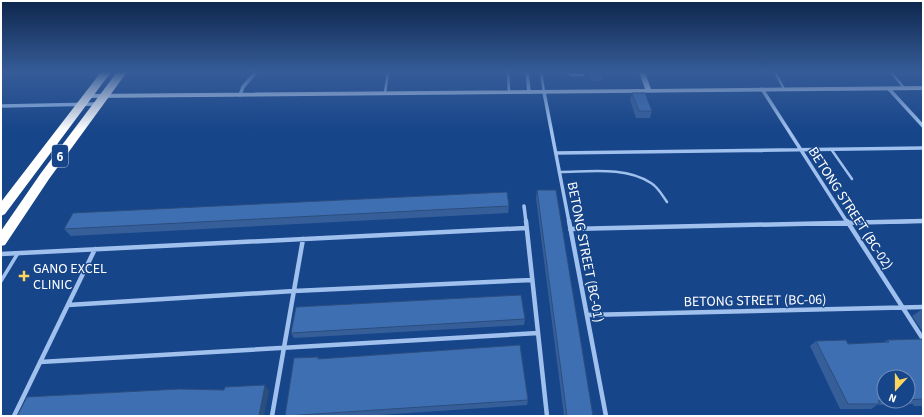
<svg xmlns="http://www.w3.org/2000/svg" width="924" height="417" viewBox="0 0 924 417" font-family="'Source Sans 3',sans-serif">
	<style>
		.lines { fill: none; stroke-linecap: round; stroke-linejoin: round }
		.lane-far1 { stroke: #a0c1ee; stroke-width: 2.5 }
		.lane { stroke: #a0c1ee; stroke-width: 3.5 }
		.street-far1 { stroke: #a0c1ee; stroke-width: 3.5 }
		.street { stroke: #a0c1ee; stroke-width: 4.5 }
		.secondary { fill: #cddffa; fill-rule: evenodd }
		.highway { fill: #fff; fill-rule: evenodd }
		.wall { fill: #365f9a; fill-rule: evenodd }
		.shaded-wall { fill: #2c4e7d }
		.building { fill: #3f6fb3; stroke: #2c4e7d }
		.poi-dot { fill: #ffd65d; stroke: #17458a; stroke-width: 1.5 }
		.labels { text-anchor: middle; stroke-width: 3; stroke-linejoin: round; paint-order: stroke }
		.shield { fill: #17458a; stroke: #b9c7dc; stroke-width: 1 }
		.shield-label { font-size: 13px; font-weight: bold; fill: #fff }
		.street-label { font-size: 14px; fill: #fff; stroke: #17458a }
		.poi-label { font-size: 14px; fill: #fff; stroke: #17458a; text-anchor: start }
	</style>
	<rect width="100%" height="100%" fill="#17458a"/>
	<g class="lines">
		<path class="lane-far1" d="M508 72 509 92
			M541 72 544 92
			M568 72 571 75H583
			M775 72 784 89
			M891 72 905 89
			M385 93 388 72
			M831 149 852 179
			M559 172C588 172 625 166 651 183 658 187 662 195 667 202"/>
		<path class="lane" d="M1 281 18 253"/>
		<path class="street-far1" d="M527 72 529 92
			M762 89 847 222
			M889 89 923 126
			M544 92 569 222
			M240 95 243 87 256 72
			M1 106 97 104
			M556 153 923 148
			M524 206 526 222
			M891 222 923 221"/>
		<path class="street" d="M526 221 547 416
			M569 221 606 416
			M847 221 923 339
			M570 229 923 221
			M1 254 526 228
			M68 305 294 291 532 280
			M587 315 923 307
			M40 362 538 333
			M14 416 95 249
			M272 416 303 239"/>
		<path class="secondary" d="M639 72H645L651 89 923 86V90L87 98 84 96 87 94 645 89Z"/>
		<path class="highway" d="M101 72H111L5 214 1 216V202Z
			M117 72H127L49 179 5 245 1 246V231L41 173Z"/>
	</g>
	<path class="wall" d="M589 72H603V74L601 81H592Z
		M632 93 652 111 650 118H636L630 100Z
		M537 190 593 416H564L536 198Z
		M507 192 509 206 508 213 71 236 64 229Z
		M921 310H923V332L912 316Z
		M525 319 524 325 294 338 291 333Z
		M923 339V406H914L913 404 877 405 871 409H840L810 346 816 341 848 344 883 343 887 340ZM884 377H908V401H884Z
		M319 358 528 400 527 405 364 416H285Z"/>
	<path class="shaded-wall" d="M265 385 269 391 264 416H259Z"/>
	<path class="building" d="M593 72H603V74H593Z
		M632 93H645L652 111H639Z
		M537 190H556L593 416H567Z
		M507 192 509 206 64 229 73 213Z
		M521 295 525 319 291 333 296 307Z
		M923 339V400L922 399 908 400V377H884V400L878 401 880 404H848L816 341 846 340 848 344 889 342 887 340Z
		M520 345 528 400 285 416 294 358 318 357V359Z
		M265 385 259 416H17L27 397 180 389 224 390 225 387Z"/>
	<linearGradient id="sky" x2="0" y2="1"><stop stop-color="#0d264c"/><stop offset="0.55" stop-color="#365c98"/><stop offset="1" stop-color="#365c98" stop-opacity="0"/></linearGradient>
	<rect width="924" height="131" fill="url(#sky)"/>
	<path class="poi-dot" d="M22 270h4v4h4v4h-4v4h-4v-4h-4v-4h4z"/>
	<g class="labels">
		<rect class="shield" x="52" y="145" width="16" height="22" rx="3"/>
		<g class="shield-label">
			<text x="60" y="161">6</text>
		</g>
		<g class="street-label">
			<text transform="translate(851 208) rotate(57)" y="5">BETONG STREET (BC-02)</text>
			<text transform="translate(586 252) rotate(79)" y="5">BETONG STREET (BC-01)</text>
			<text transform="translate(755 300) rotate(-1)" y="5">BETONG STREET (BC-06)</text>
		</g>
		<g class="poi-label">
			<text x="33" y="273">GANO EXCEL<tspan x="33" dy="16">CLINIC</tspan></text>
		</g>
	</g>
	<rect width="924" height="417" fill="none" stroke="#ffffff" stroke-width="4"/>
	<g transform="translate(896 389) rotate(201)"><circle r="19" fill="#17458a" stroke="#748fb9"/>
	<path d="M0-3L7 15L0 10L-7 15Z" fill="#ffd65d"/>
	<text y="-6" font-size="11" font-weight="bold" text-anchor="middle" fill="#ffffff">N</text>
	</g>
</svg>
